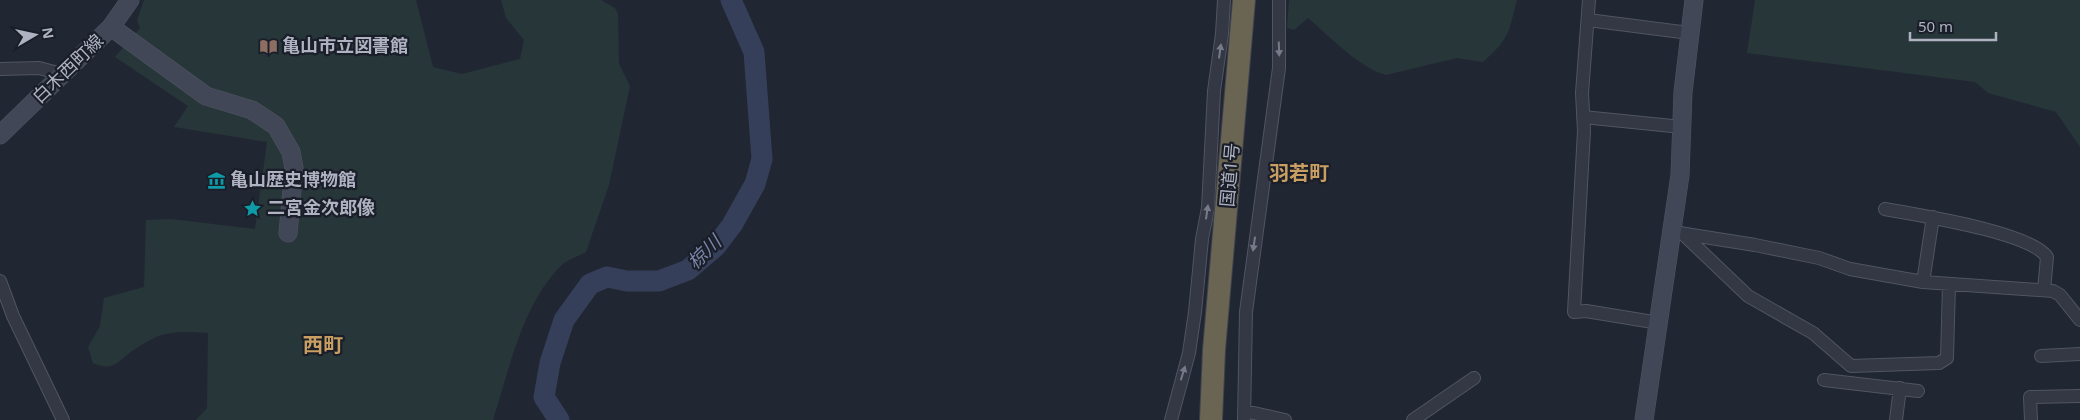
<svg xmlns="http://www.w3.org/2000/svg" width="2080" height="420" viewBox="0 0 2080 420" font-family="'Noto Sans','Noto Sans JP',sans-serif">
	<style>
		.green { fill: #273639 }
		.lines { fill: none; stroke-linecap: round; stroke-linejoin: round }
		.river { stroke: #363f59; stroke-width: 21 }
		.street-casing { stroke: #515562; stroke-width: 14 }
		.secondary-casing { stroke: #515562; stroke-width: 19 }
		.highway-casing { stroke: #3e424f; stroke-width: 24 }
		.street { stroke: #343844; stroke-width: 12 }
		.secondary { stroke: #424757; stroke-width: 18 }
		.highway { stroke: #6a6452; stroke-width: 22 }
		.oneway { fill: #777b89 }
		.labels { text-anchor: middle; stroke-width: 4.5; stroke-linejoin: round; paint-order: stroke }
		.poi-label { font-size: 18px; font-weight: bold; fill: #aeb2c1; stroke: #1a1e29; text-anchor: start }
		.street-label { font-size: 18px; fill: #aeb2c1; stroke: #1a1e29 }
		.water-label { font-size: 19px; font-style: italic; fill: #7986a8; stroke: #1a1e29 }
		.quarter-label { font-size: 20px; font-weight: bold; fill: #c89e62; stroke: #1a1e29 }
	</style>
	<rect width="100%" height="100%" fill="#212633"/>
	<path class="green" d="M144 0H416L433 67 462 74 520 59 524 40 506 18 501 0H601L615 8 618 14 619 64 630 86 609 185 586 252C579 256 569 259 563 264 523 301 509 370 493 420H196L207 408 208 333C189 332 171 330 154 338 146 342 134 349 127 355 114 366 110 370 93 363L88 347 100 326 104 298 144 287 146 220 171 219 255 229 267 142 174 127 188 106 115 57 140 28 137 20Z
		M1289 0H1517C1508 34 1510 38 1483 62L1457 58 1386 75C1361 69 1329 36 1308 18L1294 30 1287 28Z
		M1755 0H2080V147L2056 112 1988 93 1975 82 1747 53Z"/>
	<g class="lines">
		<path class="river" d="M559 420 544 397 550 363 564 320 590 284 607 277 627 281H659L688 270 716 246 732 225 755 184 762 159 754 52 731 0"/>
		<defs>
			<path id="street" d="M1589 0 1582 93 1584 131 1574 312 1586 311 1659 323
				M1588 20 1689 33
				M0 69 39 68 62 74
				M1583 117 1682 127
				M1885 209C1917 215 2030 232 2047 257L2044 290
				M1673 232 1755 245 1819 258 1850 269 1923 282 2053 291 2060 295 2080 320
				M1682 233 1748 296 1813 333 1851 366 1939 363 1947 358 1949 284
				M0 281 13 316 63 420
				M1923 282 1933 217
				M2041 356 2080 354
				M1824 380 1918 391
				M1245 411 1285 420
				M1171 420 1189 353 1195 312 1202 239 1208 208 1214 91 1222 34 1224 0
				M1244 420 1246 312 1279 68V0
				M1413 420 1474 378
				M1896 420 1900 388
				M2031 420 2030 397 2080 396"/>
			<path id="secondary" d="M111 27 206 96 252 110 276 126 291 152 294 168 288 233
				M0 135 111 27 130 0
				M1644 420 1680 175 1683 92 1694 0"/>
			<path id="highway" d="M1211 420 1214 350 1244 0"/>
		</defs>
		<use href="#street" class="street-casing"/>
		<use href="#secondary" class="secondary-casing"/>
		<use href="#highway" class="highway-casing"/>
		<use href="#street" class="street"/>
		<use href="#secondary" class="secondary"/>
		<use href="#highway" class="highway"/>
	</g>
	<defs><path id="oneway-solid" d="M-6-.8H1V-3.2L6.5 0L1 3.2V.8H-6Z" transform="scale(1.25)"/></defs>
	<g class="oneway">
		<use href="#oneway-solid" transform="translate(1279 49) rotate(88)"/>
		<use href="#oneway-solid" transform="translate(1220 51) rotate(-82)"/>
		<use href="#oneway-solid" transform="translate(1207 212) rotate(-82)"/>
		<use href="#oneway-solid" transform="translate(1254 244) rotate(98)"/>
		<use href="#oneway-solid" transform="translate(1183 373) rotate(-73)"/>
	</g>
	<defs>
		<symbol id="library-bare" viewBox="-9 -9 18 18"><path d="M-6-4Q-3-5.5-.7-3.5V5Q-3 3-6 4ZM6-4Q3-5.5 .7-3.5V5Q3 3 6 4Z" fill="#8d6e63" stroke="#1a1e29" stroke-width="2.5" paint-order="stroke"/></symbol>
		<symbol id="museum-bare" viewBox="-9 -9 18 18"><path d="M0-6L6-3V-2H-6V-3ZM-5-1h2V3h-2ZM-1-1h2V3h-2ZM3-1h2V3H3ZM-6 4H6V6H-6Z" fill="#0f9aa8" stroke="#1a1e29" stroke-width="2.5" paint-order="stroke"/></symbol>
		<symbol id="sight-bare" viewBox="-9 -9 18 18"><path d="M0-6L1.8-2.2L6-1.7L2.9 1.2L3.7 5.4L0 3.3L-3.7 5.4L-2.9 1.2L-6-1.7L-1.8-2.2Z" fill="#0f9aa8" stroke="#1a1e29" stroke-width="2.5" paint-order="stroke"/></symbol>
	</defs>
	<g fill-rule="evenodd">
		<use href="#library-bare" x="256" y="34" width="25" height="25"/>
		<use href="#museum-bare" x="204" y="168" width="25" height="25"/>
		<use href="#sight-bare" x="240" y="196" width="25" height="25"/>
	</g>
	<g class="labels">
		<g class="poi-label">
			<text x="282" y="52">亀山市立図書館</text>
			<text x="230" y="186">亀山歴史博物館</text>
			<text x="267" y="214">二宮金次郎像</text>
		</g>
		<g class="street-label">
			<text transform="translate(68 69) rotate(-44)" y="6">白木西町線</text>
			<text transform="translate(1230 175) rotate(-85)" y="6">国道1号</text>
		</g>
		<g class="water-label">
			<text transform="translate(704 252) rotate(-44)" y="7">椋川</text>
		</g>
		<g class="quarter-label">
			<text x="1299" y="180">羽若町</text>
			<text x="323" y="352">西町</text>
		</g>
	</g>
	<g transform="translate(35 35) rotate(81)" stroke="#1a1e29" stroke-width="4" paint-order="stroke">
	<path d="M0-4L9 19L0 12L-9 19Z" fill="#aeb2c1"/>
	<text y="-8" font-size="14" font-weight="bold" text-anchor="middle" fill="#aeb2c1">N</text>
	</g>
	<path d="M1910 32v8h86v-8" fill="none" stroke="#aeb2c1" stroke-width="2.5"/>
	<text x="1918" y="32" font-size="15" fill="#aeb2c1" stroke="#1a1e29" stroke-width="4" paint-order="stroke">50 m</text>
</svg>
